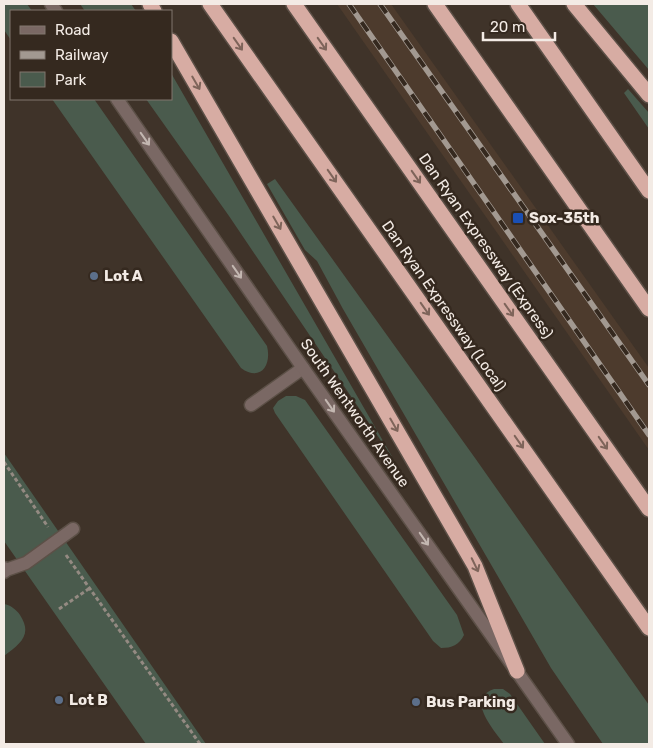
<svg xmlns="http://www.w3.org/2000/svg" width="653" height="748" viewBox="0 0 653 748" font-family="Rubik,sans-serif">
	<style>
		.built { fill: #4d3b2d }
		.green { fill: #4a5b4d }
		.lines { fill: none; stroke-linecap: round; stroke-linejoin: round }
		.service-casing { stroke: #5c5047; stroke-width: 15 }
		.minor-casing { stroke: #5c5047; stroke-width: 15 }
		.tertiary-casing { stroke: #5c5047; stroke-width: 15 }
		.motorway-casing { stroke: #5c5047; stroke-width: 18 }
		.path { stroke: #948a82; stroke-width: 3; stroke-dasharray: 4 2.5; stroke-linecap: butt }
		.service { stroke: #7a6864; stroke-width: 12 }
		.minor { stroke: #7a6864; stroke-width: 12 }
		.tertiary { stroke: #7a6864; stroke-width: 12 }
		.motorway { stroke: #d7aca3; stroke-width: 15 }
		.rail-casing { stroke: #a29991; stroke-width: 5.5 }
		.rail { stroke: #35291f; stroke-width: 4; stroke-dasharray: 11; stroke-linecap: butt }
		.oneway { stroke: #7e645a }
		.oneway2 { stroke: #c3b7b1 }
		.transit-dot { fill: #1a4fb4; stroke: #35291f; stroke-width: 2 }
		.service-dot { fill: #5c6f8a; stroke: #35291f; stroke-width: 2 }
		.labels { text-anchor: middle; stroke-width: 5; stroke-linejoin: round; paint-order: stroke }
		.poi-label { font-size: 15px; font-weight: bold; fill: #f3ebe5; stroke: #35291f; text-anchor: start }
		.street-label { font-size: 15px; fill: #f3ebe5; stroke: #35291f }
	</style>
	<rect width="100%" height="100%" fill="#3f3329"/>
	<path class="built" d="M337 4H391L649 368V450Z"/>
	<path class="green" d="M4 4H27L32 11H11V40L4 30Z
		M80 4H131L136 11H85Z
		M593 4H649V70Z
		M171 73 394 460 229 216 146 99H171Z
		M628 89 649 113V129L624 93Z
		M52 99H94L267 346C272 366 260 382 241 368Z
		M275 179 475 458 649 705V744H603L551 668 343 309 317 261 305 250 267 184Z
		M286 396H296L305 400 457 615 464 635C459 645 452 648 441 648L433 641 275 413 273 408 278 401Z
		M4 453 206 744H146L4 541Z
		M4 604C10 605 16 609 20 615 33 635 20 644 4 656Z
		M494 689H503L510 694 545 744H504C494 730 465 699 494 689Z"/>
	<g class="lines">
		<defs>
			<path id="service" d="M251 405 303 368
				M6 570 26 563 73 529"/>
			<path id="minor" d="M4 568 6 570 4 572"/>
			<path id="tertiary" d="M51 4 56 11
				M117 99 303 368 568 744"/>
			<path id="motorway" d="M150 4 154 11
				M210 4 649 628
				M294 4 649 509
				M435 4 649 309
				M518 4 649 191
				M574 4 649 95
				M171 41 475 566 517 671"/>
		</defs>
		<use href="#service" class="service-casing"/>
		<use href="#minor" class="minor-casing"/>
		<use href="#tertiary" class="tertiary-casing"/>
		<use href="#motorway" class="motorway-casing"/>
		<path class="path" d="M4 462 48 527
			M66 555 200 744
			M59 609 90 588"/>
		<use href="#service" class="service"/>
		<use href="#minor" class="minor"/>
		<use href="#tertiary" class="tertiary"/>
		<use href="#motorway" class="motorway"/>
		<defs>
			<path id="rail" d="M349 4 649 435
				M380 4 649 385"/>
		</defs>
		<use href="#rail" class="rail-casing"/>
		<use href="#rail" class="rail"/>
	</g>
	<defs><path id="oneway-shaft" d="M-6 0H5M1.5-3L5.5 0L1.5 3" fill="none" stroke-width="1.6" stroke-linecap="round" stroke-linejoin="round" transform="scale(1.25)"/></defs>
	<g class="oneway">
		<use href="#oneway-shaft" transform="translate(238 44) rotate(55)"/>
		<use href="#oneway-shaft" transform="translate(322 44) rotate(55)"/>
		<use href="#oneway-shaft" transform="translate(196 83) rotate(60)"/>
		<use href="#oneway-shaft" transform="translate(332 176) rotate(55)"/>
		<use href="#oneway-shaft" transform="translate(416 177) rotate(55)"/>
		<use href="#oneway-shaft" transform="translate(277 223) rotate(60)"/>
		<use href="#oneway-shaft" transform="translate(425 309) rotate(55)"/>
		<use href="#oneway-shaft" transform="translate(509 310) rotate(55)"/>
		<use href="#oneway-shaft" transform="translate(394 425) rotate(60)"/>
		<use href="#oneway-shaft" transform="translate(519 442) rotate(55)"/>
		<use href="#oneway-shaft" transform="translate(603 443) rotate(55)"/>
		<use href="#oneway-shaft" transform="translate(475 565) rotate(64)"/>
	</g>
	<g class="oneway2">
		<use href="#oneway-shaft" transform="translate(145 139) rotate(55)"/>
		<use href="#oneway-shaft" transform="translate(237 272) rotate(55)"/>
		<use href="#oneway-shaft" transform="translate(330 406) rotate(55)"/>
		<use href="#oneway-shaft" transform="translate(424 539) rotate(55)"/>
	</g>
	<rect class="transit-dot" x="512" y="212" width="12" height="12" rx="2.5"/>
	<g class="service-dot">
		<circle cx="94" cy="276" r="5"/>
		<circle cx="59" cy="700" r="5"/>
		<circle cx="416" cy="702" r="5"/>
	</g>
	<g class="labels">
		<g class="poi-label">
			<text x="529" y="223">Sox-35th</text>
			<text x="104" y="281">Lot A</text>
			<text x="69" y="705">Lot B</text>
			<text x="426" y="707">Bus Parking</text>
		</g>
		<g class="street-label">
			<text transform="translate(486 246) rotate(55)" y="5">Dan Ryan Expressway (Express)</text>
			<text transform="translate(444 306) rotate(55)" y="5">Dan Ryan Expressway (Local)</text>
			<text transform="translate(355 413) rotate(55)" y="5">South Wentworth Avenue</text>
		</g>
	</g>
	<rect width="653" height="748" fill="none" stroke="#f3ebe5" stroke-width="10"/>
	<rect x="10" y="10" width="162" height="90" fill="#35291f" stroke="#81776e"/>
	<rect x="20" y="26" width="25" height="8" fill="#7a6864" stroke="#81776e"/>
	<text x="55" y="35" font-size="15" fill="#f3ebe5">Road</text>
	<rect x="20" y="51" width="25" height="8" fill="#a29991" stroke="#81776e"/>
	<text x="55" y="60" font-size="15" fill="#f3ebe5">Railway</text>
	<rect x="20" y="72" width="25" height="15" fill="#4a5b4d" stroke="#81776e"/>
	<text x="55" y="85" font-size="15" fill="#f3ebe5">Park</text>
	<path d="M483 32v8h72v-8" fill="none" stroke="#f3ebe5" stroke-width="2.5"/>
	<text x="490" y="32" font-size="15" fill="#f3ebe5" stroke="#35291f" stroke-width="4" paint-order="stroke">20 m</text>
</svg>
